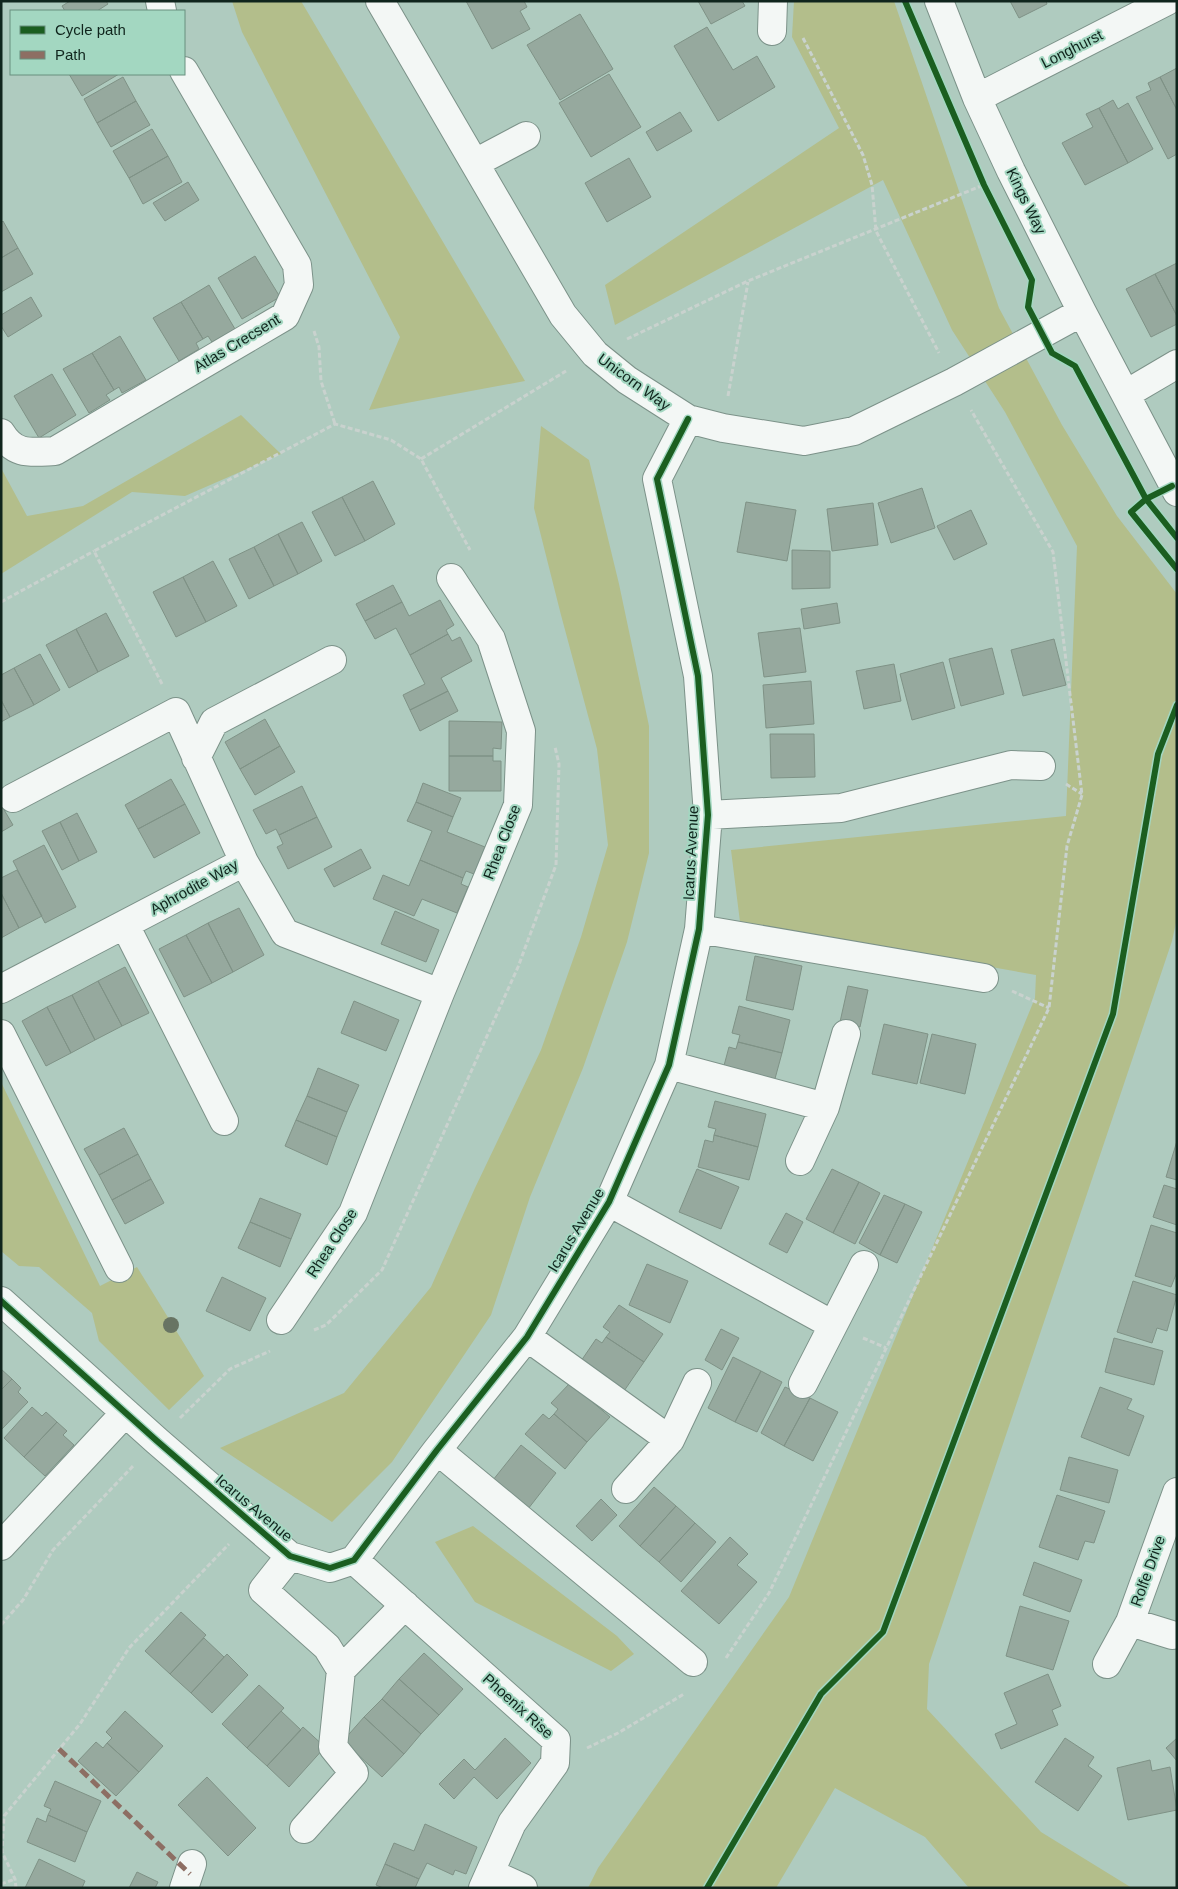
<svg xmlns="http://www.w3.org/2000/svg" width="1178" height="1889" viewBox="0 0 1178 1889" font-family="Helvetica,sans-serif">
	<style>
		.green { fill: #b3be8b }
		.building { fill: #96a99e; stroke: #7f9286 }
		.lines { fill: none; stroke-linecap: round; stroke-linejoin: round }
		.minor-casing { stroke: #7c9289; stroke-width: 30 }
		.path { stroke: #c9d2ce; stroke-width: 3; stroke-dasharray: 5 2.5; stroke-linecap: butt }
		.minor { stroke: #f3f7f5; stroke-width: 28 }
		.quiet { stroke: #8d6e63; stroke-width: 5; stroke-dasharray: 10 5; stroke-linecap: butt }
		.cycleway-casing { stroke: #a3d7c1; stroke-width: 9 }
		.cycleway { stroke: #1b5e20; stroke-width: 6 }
		.tree { fill: #687463 }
		.labels { text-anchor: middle; stroke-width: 4; stroke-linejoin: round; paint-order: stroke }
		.street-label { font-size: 15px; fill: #10251d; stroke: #a3d7c1 }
	</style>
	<rect width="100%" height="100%" fill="#afcbbf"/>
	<path class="green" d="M232 1H301L525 381 369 410 400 337 242 32Z
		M794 1H894L999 308 1062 425 1117 516 1177 594V918L1172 941 929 1664 927 1709 1041 1832 1132 1888H969L925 1837 835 1788 776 1888H588L598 1868 789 1597 1035 998 1036 975 740 922 731 850 1066 816 1077 546 1005 412 952 330 883 180 615 325 605 285 839 128 792 37Z
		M241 415 281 454 185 496 132 492 1 574V468L27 516 83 506Z
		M541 426 589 460 619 584 649 726V853L627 942 583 1068 530 1197 491 1315 392 1462 332 1522 220 1448 344 1393 431 1287 475 1188 541 1050 581 937 608 845 597 749 561 615 534 508Z
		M1 1082 100 1286 137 1267 204 1376 169 1410 99 1341 92 1313 39 1267 19 1266 1 1251Z
		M473 1526 617 1636 634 1654 611 1671 475 1602 435 1542Z"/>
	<path class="building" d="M70 1H106L108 4 97 11H65L62 6Z
		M466 1H524L527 7 520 11 530 29 492 49Z
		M698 1H742L745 6 711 24Z
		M1010 1H1046L1047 4 1019 18Z
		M580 14 613 69 560 100 527 45Z
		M707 27 733 70 757 56 775 87 718 121 674 46Z
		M1177 68V110L1160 77Z
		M69 74H119L82 96Z
		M609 74 641 127 591 157 559 103Z
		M123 77 136 101 97 123 84 99Z
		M1160 77 1177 110V154L1168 159 1136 97 1151 90 1148 83Z
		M1113 100 1118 109 1128 103 1153 149 1128 163 1099 108Z
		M136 101 150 125 111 147 97 123Z
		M1099 108 1128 163 1085 185 1062 143 1093 127 1086 114Z
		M680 112 692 131 657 151 646 132Z
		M152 129 168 156 129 178 113 151Z
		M168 156 182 182 143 204 129 178Z
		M629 158 651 197 607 222 585 183Z
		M188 182 199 200 165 221 153 203Z
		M3 221 18 248 1 258V223Z
		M18 248 33 274 1 292V258Z
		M255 256 280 297 242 319 218 278Z
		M1177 263V316L1155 274Z
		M1155 274 1177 316V324L1151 337 1126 289Z
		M209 285 235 329 212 342 208 336 203 339 181 302Z
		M31 297 42 316 8 337 1 326V315Z
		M181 302 203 339 196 343 199 349 179 361 153 318Z
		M120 336 146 380 122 393 119 387 114 390 92 353Z
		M92 353 114 390 106 395 110 400 89 413 63 369Z
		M52 374 76 415 39 438 14 396Z
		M373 481 395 524 365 541 342 497Z
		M922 488 935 528 891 543 878 503Z
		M342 497 365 541 335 556 312 512Z
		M746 502 796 510 787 561 737 552Z
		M873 503 878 545 832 551 827 509Z
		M971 510 987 544 954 560 937 526Z
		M302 522 322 561 298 574 278 534Z
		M278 534 298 574 274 586 254 547Z
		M254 547 274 586 249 599 229 559Z
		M792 550 830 551V588L792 589Z
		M213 561 237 606 206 622 183 577Z
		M183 577 206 622 176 637 153 592Z
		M393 585 402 602 365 621 356 604Z
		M440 600 454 625 446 630 448 634 410 655 396 628 375 639 365 621 402 602 409 616Z
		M837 603 840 623 804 629 801 609Z
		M106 613 129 656 98 672 76 629Z
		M800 628 806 672 764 677 758 633Z
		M76 629 98 672 69 688 46 645Z
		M448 634 452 641 460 637 472 661 441 678 448 691 410 710 403 695 425 684 410 655Z
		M1054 639 1066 685 1023 696 1011 650Z
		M992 648 1004 694 961 706 949 659Z
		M40 654 60 690 34 705 14 668Z
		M943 662 955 708 912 720 900 674Z
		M894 664 901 701 864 709 856 671Z
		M14 668 34 705 10 717 1 700V675Z
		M811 681 814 724 766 728 763 685Z
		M448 691 458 711 420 731 410 710Z
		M1 700 10 717 1 722Z
		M265 719 280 746 240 769 225 742Z
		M449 721 502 722 501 749 493 748V756H449Z
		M770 734H814L815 777 771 778Z
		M280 746 295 772 255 795 240 769Z
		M449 756H493V761H501V791H449Z
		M171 779 185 804 138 829 125 805Z
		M423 783 461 798 453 817 416 802Z
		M302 786 317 817 279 835 276 829 266 834 253 810Z
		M416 802 453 817 447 832 485 847 474 874 466 871 463 878 420 860 432 831 407 821Z
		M185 804 200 833 154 858 138 829Z
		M3 808 13 825 1 832V810Z
		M77 813 97 852 79 861 60 822Z
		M317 817 332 847 288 869 277 847 283 844 279 835Z
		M60 822 79 861 62 870 42 831Z
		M44 845 76 907 45 923 13 861Z
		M361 849 371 868 334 887 324 869Z
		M420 860 463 878 461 884 468 887 457 913 422 899 414 916 373 899 383 875 409 886Z
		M17 870 42 916 19 928 1 893V878Z
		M1 893 19 928 1 938Z
		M239 908 264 955 233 972 208 923Z
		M395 911 439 930 426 962 381 944Z
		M208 923 233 972 212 983 186 935Z
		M186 935 212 983 184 997 159 949Z
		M755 956 802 966 793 1010 746 1000Z
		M125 967 149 1013 122 1026 98 981Z
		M98 981 122 1026 95 1040 72 995Z
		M848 986 868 990 860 1027 840 1022Z
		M72 995 95 1040 71 1053 47 1007Z
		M354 1001 399 1020 386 1051 341 1033Z
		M739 1006 790 1020 782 1053 738 1042 740 1035 732 1033Z
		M47 1007 71 1053 46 1066 22 1021Z
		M884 1024 928 1034 917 1084 872 1074Z
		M932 1034 976 1044 965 1094 920 1083Z
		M738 1042 782 1053 773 1086 722 1073 729 1047 736 1049Z
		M318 1068 359 1085 347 1112 307 1096Z
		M307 1096 347 1112 337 1137 296 1120Z
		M715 1101 766 1114 758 1147 714 1135 716 1129 708 1127Z
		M296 1120 337 1137 327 1165 285 1146Z
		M124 1128 138 1154 99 1175 84 1149Z
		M714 1135 758 1147 749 1180 698 1167 705 1140 713 1142Z
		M1177 1141V1180L1166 1177Z
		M138 1154 151 1179 112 1200 99 1175Z
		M697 1169 739 1187 721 1229 679 1212Z
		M832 1169 859 1182 833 1233 806 1219Z
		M151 1179 164 1203 125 1224 112 1200Z
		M859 1182 880 1193 855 1244 833 1233Z
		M1164 1185 1177 1189V1225L1153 1217Z
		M884 1195 905 1204 880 1255 859 1243Z
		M260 1198 301 1214 291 1239 250 1222Z
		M905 1204 922 1212 897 1263 880 1255Z
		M786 1213 803 1222 787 1253 769 1244Z
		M250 1222 291 1239 280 1267 238 1248Z
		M1151 1225 1177 1233V1272L1171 1287 1135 1276Z
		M647 1264 688 1281 670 1323 629 1305Z
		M222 1277 266 1298 250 1331 206 1311Z
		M1133 1281 1177 1295 1167 1331 1157 1328 1152 1343 1117 1332Z
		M619 1305 663 1334 644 1362 606 1337 610 1332 603 1327Z
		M721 1329 739 1338 722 1370 705 1360Z
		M606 1337 644 1362 624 1391 581 1361 596 1339 602 1343Z
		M1114 1338 1163 1351 1154 1385 1105 1372Z
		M733 1357 761 1371 735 1422 708 1408Z
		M1 1369 12 1379 1 1390Z
		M761 1371 782 1382 757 1432 735 1422Z
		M12 1379 21 1388 18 1392 28 1402 1 1430V1390Z
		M570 1383 610 1417 587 1442 554 1414 558 1409 551 1403Z
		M785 1387 810 1398 784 1446 761 1433Z
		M1100 1387 1132 1399 1127 1409 1144 1416 1129 1456 1081 1437Z
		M810 1398 838 1412 813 1461 784 1446Z
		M32 1407 42 1416 46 1412 57 1422 24 1457 4 1438Z
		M543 1414 549 1419 554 1414 587 1442 565 1469 525 1434Z
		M57 1422 67 1431 63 1435 74 1445 45 1476 24 1457Z
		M521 1445 556 1473 528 1509 493 1480Z
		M1069 1457 1118 1470 1109 1503 1060 1490Z
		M654 1487 676 1506 640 1546 619 1526Z
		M1057 1495 1105 1511 1094 1543 1085 1541 1078 1560 1039 1547Z
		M601 1499 617 1515 592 1541 576 1526Z
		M676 1506 695 1523 659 1562 640 1546Z
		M695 1523 716 1542 681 1582 659 1562Z
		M730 1537 748 1554 737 1565 757 1582 719 1624 681 1591Z
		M1034 1562 1082 1580 1070 1612 1023 1595Z
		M1020 1606 1069 1621 1053 1670 1006 1656Z
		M181 1612 206 1635 170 1674 145 1651Z
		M204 1638 224 1657 191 1693 170 1674Z
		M424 1653 463 1689 439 1715 399 1679Z
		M227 1654 248 1675 212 1713 191 1693Z
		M1048 1674 1061 1706 1052 1710 1058 1725 1001 1749 995 1734 1017 1724 1004 1693Z
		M399 1679 439 1715 421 1734 382 1699Z
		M259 1685 284 1708 247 1748 222 1724Z
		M382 1699 421 1734 404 1754 364 1717Z
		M125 1711 163 1746 139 1772 107 1743 112 1738 106 1732Z
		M281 1711 301 1730 267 1766 247 1748Z
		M364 1717 404 1754 382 1777 343 1741Z
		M303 1727 325 1747 289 1787 267 1766Z
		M505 1738 531 1763 497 1799 474 1777 454 1799 439 1784 464 1759 475 1770Z
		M1065 1738 1094 1757 1088 1766 1102 1776 1078 1811 1035 1782Z
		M1177 1738V1761L1166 1748Z
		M96 1742 103 1748 107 1743 139 1772 116 1796 78 1761Z
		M1150 1760 1152 1771 1170 1767 1177 1810 1128 1820 1117 1768Z
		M207 1777 256 1828 228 1856 178 1805Z
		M55 1781 101 1801 87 1832 48 1815 51 1809 44 1806Z
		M48 1815 87 1832 75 1862 27 1842 37 1818 46 1822Z
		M425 1824 477 1847 466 1874 455 1870 453 1875 427 1863 419 1879 385 1864 394 1843 414 1851Z
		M39 1859 85 1881 82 1888H25Z
		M385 1864 419 1879 415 1888H383L376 1885Z
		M137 1872 158 1882 155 1888H129Z"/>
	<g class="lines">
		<defs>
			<path id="minor" d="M160 1 162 11
				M380 1 563 315 595 354 627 380 688 419 723 428 804 441 854 431 954 382 1082 312
				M939 1 977 98 1011 171 1082 312 1177 492
				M772 31 773 1
				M977 98 1167 1
				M475 163 526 136
				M1126 394 1177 364
				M1 433C15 456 31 452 55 451L285 316 299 285 297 265 184 71
				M196 758 214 722 332 660
				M708 815 841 808 1011 765 1041 766
				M244 862 285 933 440 993
				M125 925 224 1121
				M699 929 984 978
				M1 989 244 862 176 712 13 798
				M1 1034 119 1268
				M669 1065 825 1107 846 1034
				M800 1161 825 1107
				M609 1202 833 1325
				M1 1301 157 1441 290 1556 330 1568 354 1560 437 1450 527 1337 609 1202 669 1065 699 929 708 815 698 676 657 479 688 419
				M281 1320 353 1213 440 993 518 805 521 731 491 639 451 578
				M527 1337 670 1440 697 1383
				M803 1384 864 1265
				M437 1450 693 1662
				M626 1489 670 1440
				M1 1546 125 1413
				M290 1556 263 1590 327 1647 341 1670 405 1605
				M354 1560 556 1740 555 1763 512 1823 483 1888
				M1130 1622 1172 1635
				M1107 1664 1130 1622 1177 1492
				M304 1829 354 1773 333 1747 341 1670
				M490 1873 523 1888
				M184 1888 192 1864"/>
		</defs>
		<use href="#minor" class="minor-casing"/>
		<path class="path" d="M803 38 863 155 872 185 876 231 939 353
			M314 331 319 347 321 381 335 424
			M627 339 748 281 981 186
			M728 396 748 282
			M421 459 566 371
			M1 602 94 551
			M162 684 94 551 335 424 391 440 421 459 470 550
			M1066 784 1082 794
			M1012 991 1049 1008
			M314 1330 326 1325 382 1270 518 967 556 865 559 764 555 747
			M863 1338 886 1348
			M180 1418 230 1369 270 1351
			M1 1625 23 1600 53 1550 134 1465
			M726 1658 769 1593 1049 1008 1067 846 1082 795 1053 552 971 410
			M587 1748 618 1733 684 1694
			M1 1884 15 1879
			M16 1888 15 1879 2 1852 4 1816 80 1724 129 1648 229 1544"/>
		<use href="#minor" class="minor"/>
		<path class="quiet" d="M59 1749 190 1874"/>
		<defs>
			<path id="cycleway" d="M905 1 984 185 1032 280 1028 307 1052 353 1075 366 1146 499 1177 538
				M1172 486 1146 499 1131 512 1177 569
				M1 1301 157 1441 290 1556 330 1568 354 1560 437 1450 527 1337 609 1202 669 1065 699 929 708 815 698 676 657 479 688 419
				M707 1888 821 1694 883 1632 1113 1014 1158 754 1177 705"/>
		</defs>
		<use href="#cycleway" class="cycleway-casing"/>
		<use href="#cycleway" class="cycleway"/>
	</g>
	<circle class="tree" cx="171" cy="1325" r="8"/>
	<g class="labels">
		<g class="street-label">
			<text transform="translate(1072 49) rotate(-27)" y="5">Longhurst</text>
			<text transform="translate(1026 201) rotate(64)" y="5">Kings Way</text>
			<text transform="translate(237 343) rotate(-31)" y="5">Atlas Crecsent</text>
			<text transform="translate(634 382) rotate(36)" y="5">Unicorn Way</text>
			<text transform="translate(502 842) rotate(-69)" y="5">Rhea Close</text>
			<text transform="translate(691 853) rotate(-87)" y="5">Icarus Avenue</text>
			<text transform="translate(194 887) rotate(-29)" y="5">Aphrodite Way</text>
			<text transform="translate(576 1230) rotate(-59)" y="5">Icarus Avenue</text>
			<text transform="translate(332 1243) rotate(-57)" y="5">Rhea Close</text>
			<text transform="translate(254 1508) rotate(40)" y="5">Icarus Avenue</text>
			<text transform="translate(1148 1571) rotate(-70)" y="5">Rolfe Drive</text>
			<text transform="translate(518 1706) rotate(42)" y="5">Phoenix Rise</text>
		</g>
	</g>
	<rect width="1178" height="1889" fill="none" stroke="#10251d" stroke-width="5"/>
	<rect x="10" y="10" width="175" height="65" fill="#a3d7c1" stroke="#68907f"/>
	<rect x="20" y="26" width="25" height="8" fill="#1b5e20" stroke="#68907f"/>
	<text x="55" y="35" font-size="15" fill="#10251d">Cycle path</text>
	<rect x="20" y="51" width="25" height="8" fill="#8d6e63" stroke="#68907f"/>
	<text x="55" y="60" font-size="15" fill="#10251d">Path</text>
</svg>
